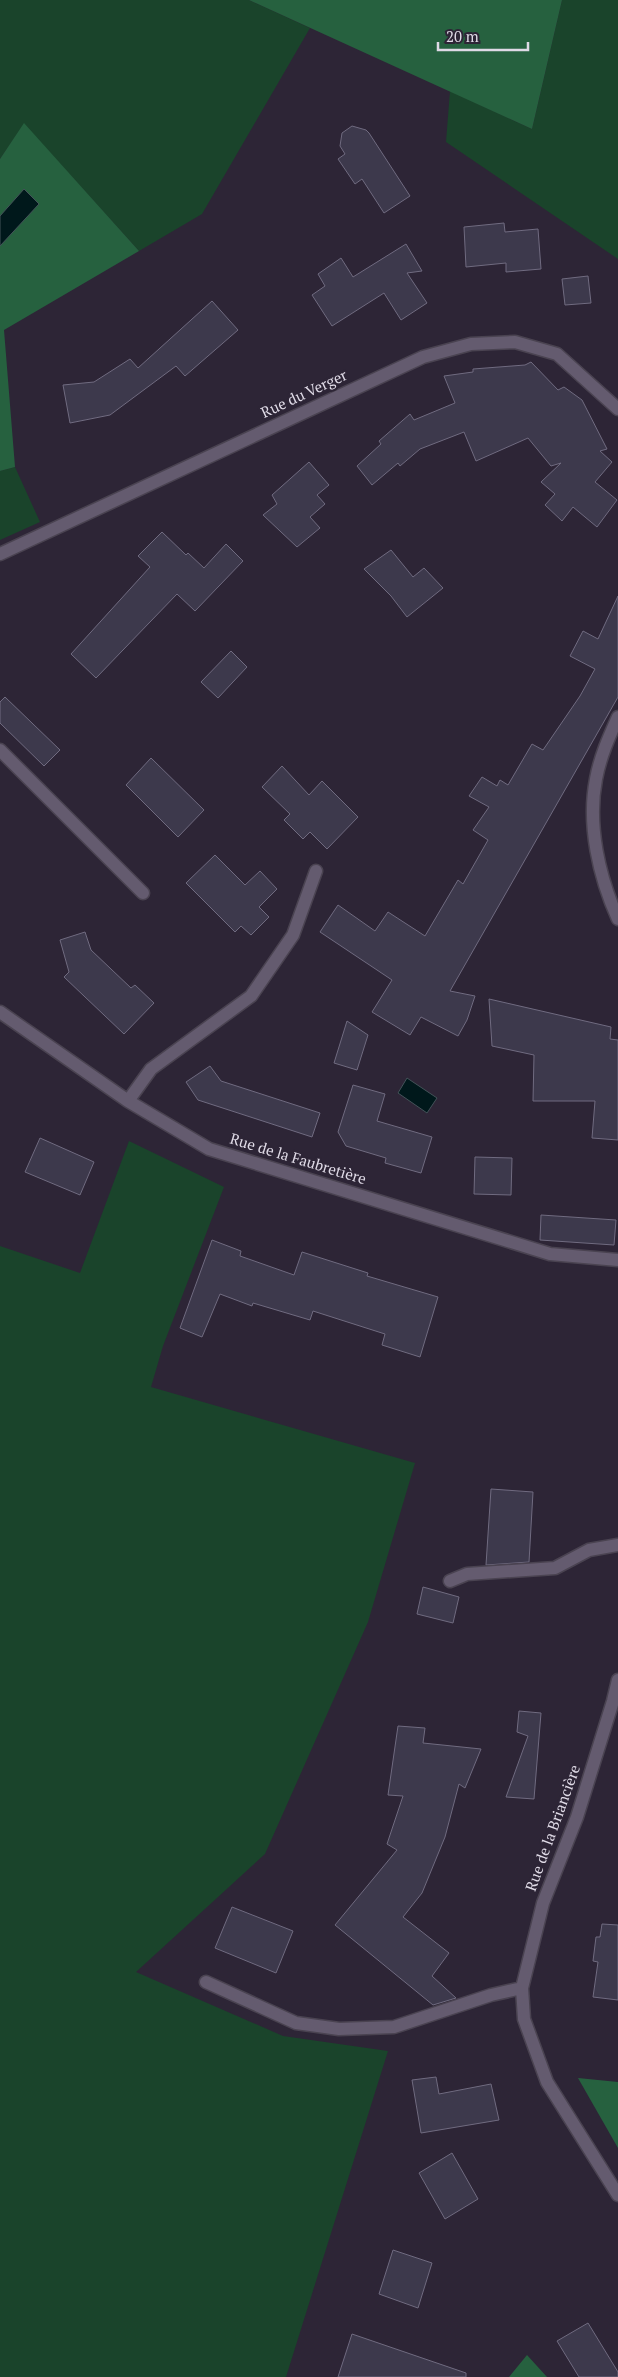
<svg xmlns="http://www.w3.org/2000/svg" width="618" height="2377" viewBox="0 0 618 2377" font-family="'PT Serif',serif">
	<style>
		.green { fill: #1a442b }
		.forest { fill: #26613f }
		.water { fill: #00181b; stroke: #435258 }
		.building { fill: #3d394c; stroke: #706b80 }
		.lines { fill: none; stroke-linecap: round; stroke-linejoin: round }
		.minor-casing { stroke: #4a4351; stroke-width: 15 }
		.minor { stroke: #645b6f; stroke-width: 12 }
		.labels { text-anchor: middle; stroke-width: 4.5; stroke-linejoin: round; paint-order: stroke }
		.street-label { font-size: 15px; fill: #dfdae6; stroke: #2d2536 }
	</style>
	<rect width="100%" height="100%" fill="#2d2536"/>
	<path class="green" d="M0 0H249L310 28 202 214 139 251 24 124 0 159Z
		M562 0H618V259L446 142 450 91 532 129Z
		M15 467 40 522 0 540V471Z
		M129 1141 224 1187 163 1346 151 1387 415 1463 368 1622 265 1854 136 1972 283 2036 388 2051 286 2377H0V1246L80 1273Z"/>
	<path class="forest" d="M249 0H562L532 129Z
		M24 123 139 251 4 330 15 467 0 471V159Z
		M578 2078 618 2082V2148Z
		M527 2355 547 2377H509Z"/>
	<path class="water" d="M24 189 39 204 0 246V216Z
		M407 1078 437 1098 427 1113 398 1093Z"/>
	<path class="building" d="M352 126 366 130 369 133 410 196 384 213 362 179 355 184 338 159 345 154 340 146 342 133Z
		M504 223 505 232 538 229 541 269 506 272V263L466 267 464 227Z
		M406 244 422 271 407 273 427 303 401 320 384 293 332 326 312 295 325 286 318 274 341 258 353 277Z
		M588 276 591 303 565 305 562 279Z
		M212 301 238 330 185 376 176 366 110 415 70 423 63 385 94 382 130 359 138 368Z
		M531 362 558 390 564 387 582 400 607 449 600 451 612 462 595 482 617 500 597 527 573 507 562 521 545 505 555 494 541 482 561 463 551 466 528 438 476 461 464 432 420 449 400 466 398 463 372 485 357 466 381 444 379 441 410 414 414 420 455 403 444 376 473 372V369L525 365Z
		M309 462 329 485 317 495 325 504 310 517 320 528 297 547 263 515 277 504 272 495Z
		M162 532 186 555 188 553 204 568 226 544 243 561 195 611 177 594 96 678 71 654 150 567 138 556Z
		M391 550 413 577 424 568 443 588 407 617 391 596 364 569Z
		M618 596V697L450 991 475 996 467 1020 458 1036 421 1017 410 1035 372 1012 392 980 320 932 338 905 375 931 388 912 425 936 458 880 463 884 488 840 473 830 489 807 469 796 482 777 497 786 500 780 508 785 532 744 543 750 580 696 595 669 570 656 583 631 598 639Z
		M231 651 247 667 218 698 201 682Z
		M5 697 60 750 44 766 0 723V702Z
		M151 758 204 810 178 837 126 785Z
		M282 766 309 795 322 781 358 817 327 849 310 832 303 839 284 820 290 814 262 787Z
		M215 855 245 885 260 871 277 889 259 907 269 917 251 935 241 926 235 932 186 883Z
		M85 932 91 950 131 988 135 985 154 1003 124 1034 64 977 69 972 60 940Z
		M489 999 611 1027 610 1039 618 1040V1140L592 1138 595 1101H533L534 1055 492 1046Z
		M347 1021 368 1035 357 1070 334 1063Z
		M210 1066 221 1081 320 1113 312 1137 198 1100 186 1082Z
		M353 1085 385 1094 377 1121 432 1137 421 1173 385 1163 386 1158 346 1146 338 1132Z
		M40 1138 94 1162 80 1195 25 1172Z
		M475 1157 512 1158 511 1195 474 1194Z
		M541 1215 616 1220 614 1245 540 1240Z
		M212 1240 241 1251 240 1256 294 1275 302 1252 368 1273 367 1276 438 1297 420 1357 382 1345 385 1334 313 1311 310 1320 253 1303 252 1306 220 1294 202 1337 180 1328Z
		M491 1489 533 1492 529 1562 486 1565Z
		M423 1587 459 1597 453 1623 417 1614Z
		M519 1711 541 1713 534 1799 506 1797 528 1736 517 1732Z
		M398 1726 425 1728 423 1743 481 1749 465 1788 459 1784 445 1837 422 1893 403 1917 449 1953 432 1976 456 1998 433 2005 335 1925 397 1850 387 1844 403 1796 388 1795Z
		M232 1907 293 1931 276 1973 215 1948Z
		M602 1924 618 1925V2000L593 1997 598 1962 593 1961 596 1937H600Z
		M436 2077 439 2094 491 2084 499 2120 421 2133 412 2080Z
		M452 2153 478 2199 445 2219 419 2173Z
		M393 2250 432 2263 418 2308 379 2294Z
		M588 2323 618 2372V2377H579L557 2341Z
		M352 2334 466 2373V2377H338Z"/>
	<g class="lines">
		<defs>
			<path id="minor" d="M0 554 423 357 471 344 515 342 557 354 618 409
				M618 717C609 737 600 757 596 779 587 825 599 877 618 919
				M0 750 143 893
				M0 1012 128 1101 209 1149 550 1254 618 1260
				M128 1101 151 1069 251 996 293 935 316 871
				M450 1581 467 1574 555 1568 589 1550 618 1545
				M618 1680 613 1701 577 1817 543 1903 522 1988 524 2019 547 2082 618 2195
				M206 1982 296 2023 339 2029 394 2027 491 1995 522 1988"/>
		</defs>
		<use href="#minor" class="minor-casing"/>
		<use href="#minor" class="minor"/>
	</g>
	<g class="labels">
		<g class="street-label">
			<text transform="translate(304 394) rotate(-25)" y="5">Rue du Verger</text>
			<text transform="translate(298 1159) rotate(17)" y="5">Rue de la Faubretière</text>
			<text transform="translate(553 1828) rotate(-70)" y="5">Rue de la Briancière</text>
		</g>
	</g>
	<path d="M438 42v8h90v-8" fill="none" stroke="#dfdae6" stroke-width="2.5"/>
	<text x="446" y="42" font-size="15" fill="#dfdae6" stroke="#2d2536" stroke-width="4" paint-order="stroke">20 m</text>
</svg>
